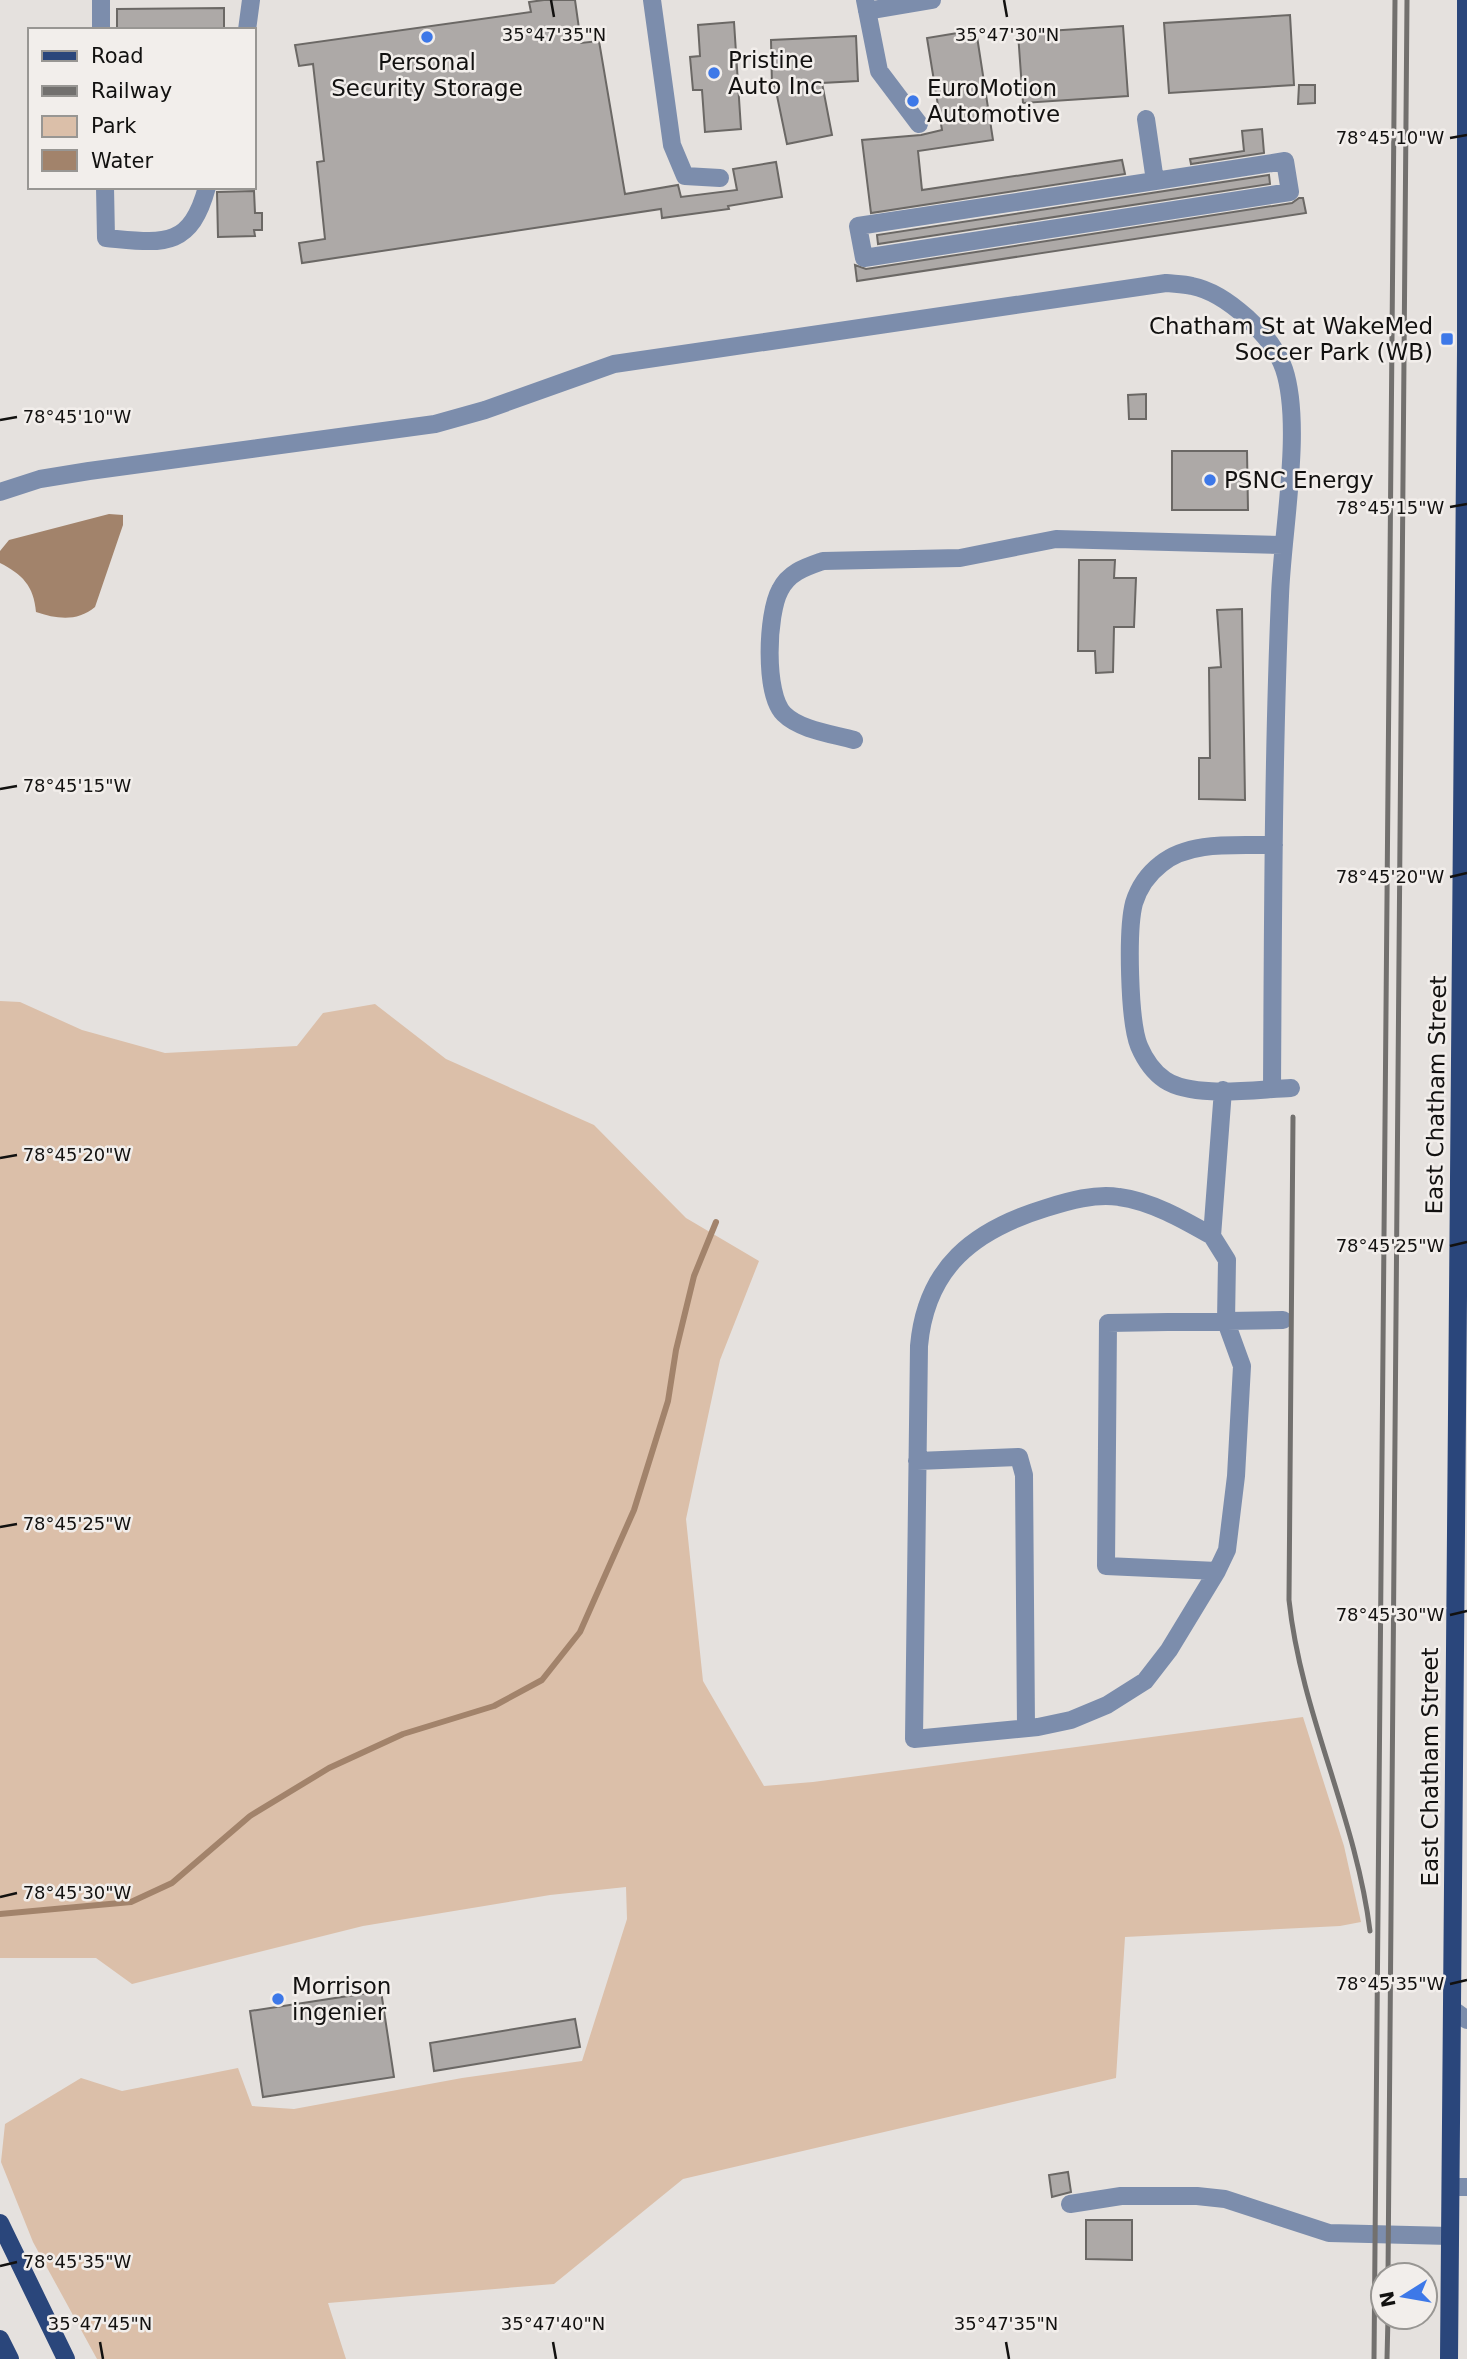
<svg xmlns="http://www.w3.org/2000/svg" width="1467" height="2359" viewBox="0 0 1467 2359" font-family="'DejaVu Sans',sans-serif">
	<style>
		.green { fill: #dbbfa9 }
		.water { fill: #a2836b }
		.lines { fill: none; stroke-linecap: round; stroke-linejoin: round }
		.stream { stroke: #a2836b; stroke-width: 6 }
		.building { fill: #ada9a7; stroke: #6b6865; stroke-width: 2 }
		.minor { stroke: #7c8dac; stroke-width: 18 }
		.major { stroke: #2a467b; stroke-width: 18 }
		.rail { stroke: #72706e; stroke-width: 5 }
		.ticks { fill: none; stroke: #121110; stroke-width: 2.5 }
		.poi-dot { fill: #3d78e8; stroke: #f2eeeb; stroke-width: 2.5 }
		.labels { text-anchor: middle; stroke-width: 5; stroke-linejoin: round; paint-order: stroke }
		.poi-label { font-size: 23px; fill: #121110; stroke: #f2eeeb; text-anchor: start }
		.street-label { font-size: 23px; fill: #121110; stroke: #f2eeeb }
		.ticks-label { font-size: 18px; text-anchor: middle; fill: #121110; stroke: #f2eeeb; stroke-width: 5; stroke-linejoin: round; paint-order: stroke }
	</style>
	<rect width="100%" height="100%" fill="#e5e1de"/>
	<path class="green" d="M0 1001 20 1002 82 1030 165 1053 297 1046 323 1013 375 1004 446 1059 594 1125 686 1218 759 1261 720 1360 686 1519 703 1681 764 1786 813 1782 1303 1717 1344 1846 1361 1922 1340 1926 1125 1937 1116 2078 683 2179 554 2284 328 2303 346 2359H97L33 2242 1 2162 5 2124 81 2078 122 2091 238 2068 252 2106 294 2109 462 2078 582 2061 627 1919 626 1887 550 1895 363 1926 132 1984 96 1958H0Z"/>
	<path class="water" d="M109 514 123 515V525L95 607C77 622 57 619 36 612 34 586 22 574 0 563V551L9 540Z"/>
	<g class="lines">
		<path class="stream" d="M0 1914 131 1902 172 1883 250 1816 329 1768 403 1734 494 1706 542 1680 580 1632 634 1510 668 1401 676 1350 694 1276 716 1222"/>
	</g>
	<path class="building" d="M544 0H575L581 43 599 41 625 194 678 185 681 197 737 190 733 169 776 162 782 197 728 206 729 209 662 218 661 209 302 263 299 243 325 239 317 162 324 161 313 64 299 66 295 45 531 12 529 2Z
		M224 8V30H117V9Z
		M1290 15 1294 85 1169 93 1164 23Z
		M734 22 741 129 705 132 702 90H693L690 57 700 56 698 25Z
		M1123 26 1128 96 1023 103 1018 33Z
		M976 30 993 140 918 151 922 190 1122 160 1125 174 871 213 862 140 921 135 942 130 927 38Z
		M856 36 858 81 822 83 832 135 787 144 775 86H772L771 40Z
		M1299 85H1315V103L1298 104Z
		M1262 129 1264 153 1191 164 1190 159 1244 151 1242 131Z
		M1269 175 1270 184 878 244 877 235Z
		M254 191 255 213H262V230H254L255 236 218 237 217 192Z
		M1299 198H1303L1306 213 857 281 855 265 866 269 1292 203Z
		M1146 394V419H1129L1128 395Z
		M1172 451H1247L1248 510H1172Z
		M1079 560H1115L1114 578H1136L1134 627H1114L1113 672 1096 673 1095 651H1078Z
		M1242 609 1245 800 1199 799V758H1210L1209 668 1221 667 1217 610Z
		M381 1991 394 2077 263 2097 250 2011Z
		M575 2019 580 2047 434 2071 430 2043Z
		M1068 2172 1071 2192 1052 2197 1049 2175Z
		M1086 2220H1132V2260L1086 2259Z"/>
	<g class="lines">
		<path class="minor" d="M101 0V30
			M652 0 672 145 685 176 720 178
			M865 0 879 71 919 124
			M867 11 932 0
			M247 30 251 0
			M1146 119 1155 181 858 226 864 258 1290 192 1285 161 1155 181
			M105 187 106 238C162 243 190 250 207 187
			M0 492 40 479 89 471 435 424 485 410 614 364 1166 283C1175 284 1184 284 1192 286 1227 293 1273 336 1284 369 1303 426 1282 533 1280 596 1273 760 1273 924 1272 1089
			M854 740C833 734 800 730 784 714 764 694 767 614 780 590 789 572 806 567 823 561L960 558 1056 539 1283 545
			M1274 845C1238 846 1190 840 1161 864 1148 874 1139 887 1134 903 1127 930 1129 1021 1139 1046 1145 1060 1153 1072 1165 1080 1194 1099 1257 1089 1291 1088
			M1212 1236C1184 1220 1151 1201 1119 1197 1096 1193 1068 1201 1046 1208 974 1230 926 1267 919 1346L914 1739 1038 1727 1071 1720 1107 1705 1145 1681 1169 1650 1217 1571 1227 1550 1236 1476 1242 1366 1226 1322 1227 1260 1212 1236 1223 1090
			M917 1461 1019 1457 1024 1475 1026 1728
			M1217 1571 1106 1566 1108 1323 1283 1320
			M1452 2009 1467 2020
			M1451 2187H1467
			M1070 2204 1121 2196H1197L1225 2199 1329 2233 1450 2236"/>
		<path class="major" d="M0 2223 66 2359
			M0 2339 10 2359
			M1449 2359 1466 351V0"/>
		<path class="rail" d="M1293 1117 1289 1600C1301 1714 1356 1817 1370 1931
			M1388 2275 1407 0
			M1374 2359 1395 0
			M1387 2359 1388 2317"/>
	</g>
	<path class="ticks" d="M551 0 554 17M1004 0 1007 17M1450 138 1467 135M0 420 17 417M1450 507 1467 504M0 789 17 786M1450 877 1467 873M0 1158 17 1155M1450 1246 1467 1242M0 1527 17 1524M1450 1615 1467 1611M0 1897 17 1893M1450 1984 1467 1980M0 2266 17 2262M100 2342 103 2359M553 2342 556 2359M1006 2342 1009 2359"/>
	<g class="poi-dot">
		<circle cx="427" cy="37" r="7"/>
		<circle cx="714" cy="73" r="7"/>
		<circle cx="913" cy="101" r="7"/>
		<rect x="1440" y="332" width="14" height="14" rx="3.5"/>
		<circle cx="1210" cy="480" r="7"/>
		<circle cx="278" cy="1999" r="7"/>
	</g>
	<g class="labels">
		<g class="poi-label">
			<text x="728" y="68">Pristine<tspan x="728" dy="26">Auto Inc</tspan></text>
			<text x="427" y="70" text-anchor="middle">Personal<tspan x="427" dy="26">Security Storage</tspan></text>
			<text x="927" y="96">EuroMotion<tspan x="927" dy="26">Automotive</tspan></text>
			<text x="1433" y="334" text-anchor="end">Chatham St at WakeMed<tspan x="1433" dy="26">Soccer Park (WB)</tspan></text>
			<text x="1224" y="488">PSNC Energy</text>
			<text x="292" y="1994">Morrison<tspan x="292" dy="26">ingenier</tspan></text>
		</g>
		<g class="street-label">
			<text transform="translate(1436 1095) rotate(-89)" y="8">East Chatham Street</text>
			<text transform="translate(1430 1767) rotate(-90)" y="8">East Chatham Street</text>
		</g>
	</g>
	<g class="ticks-label">
		<text x="554" y="41">35°47'35"N</text>
		<text x="1007" y="41">35°47'30"N</text>
		<text x="1390" y="144">78°45'10"W</text>
		<text x="77" y="423">78°45'10"W</text>
		<text x="1390" y="514">78°45'15"W</text>
		<text x="77" y="792">78°45'15"W</text>
		<text x="1390" y="883">78°45'20"W</text>
		<text x="77" y="1161">78°45'20"W</text>
		<text x="1390" y="1252">78°45'25"W</text>
		<text x="77" y="1530">78°45'25"W</text>
		<text x="1390" y="1621">78°45'30"W</text>
		<text x="77" y="1899">78°45'30"W</text>
		<text x="1390" y="1990">78°45'35"W</text>
		<text x="77" y="2268">78°45'35"W</text>
		<text x="100" y="2330">35°47'45"N</text>
		<text x="553" y="2330">35°47'40"N</text>
		<text x="1006" y="2330">35°47'35"N</text>
	</g>
	<rect x="28" y="28" width="228" height="161" fill="#f2eeeb" stroke="#989693" stroke-width="2"/>
	<rect x="42" y="51" width="35" height="10" fill="#2a467b" stroke="#989693" stroke-width="2"/>
	<text x="91" y="63" font-size="21" fill="#121110">Road</text>
	<rect x="42" y="86" width="35" height="10" fill="#72706e" stroke="#989693" stroke-width="2"/>
	<text x="91" y="98" font-size="21" fill="#121110">Railway</text>
	<rect x="42" y="116" width="35" height="21" fill="#dbbfa9" stroke="#989693" stroke-width="2"/>
	<text x="91" y="133" font-size="21" fill="#121110">Park</text>
	<rect x="42" y="150" width="35" height="21" fill="#a2836b" stroke="#989693" stroke-width="2"/>
	<text x="91" y="168" font-size="21" fill="#121110">Water</text>
	<g transform="translate(1404 2296) rotate(259)"><circle r="33" fill="#f2eeeb" stroke="#989693" stroke-width="2"/>
	<path d="M0-5L12 26L0 18L-12 26Z" fill="#3d78e8"/>
	<text y="-10" font-size="19" font-weight="bold" text-anchor="middle" fill="#121110">N</text>
	</g>
</svg>
